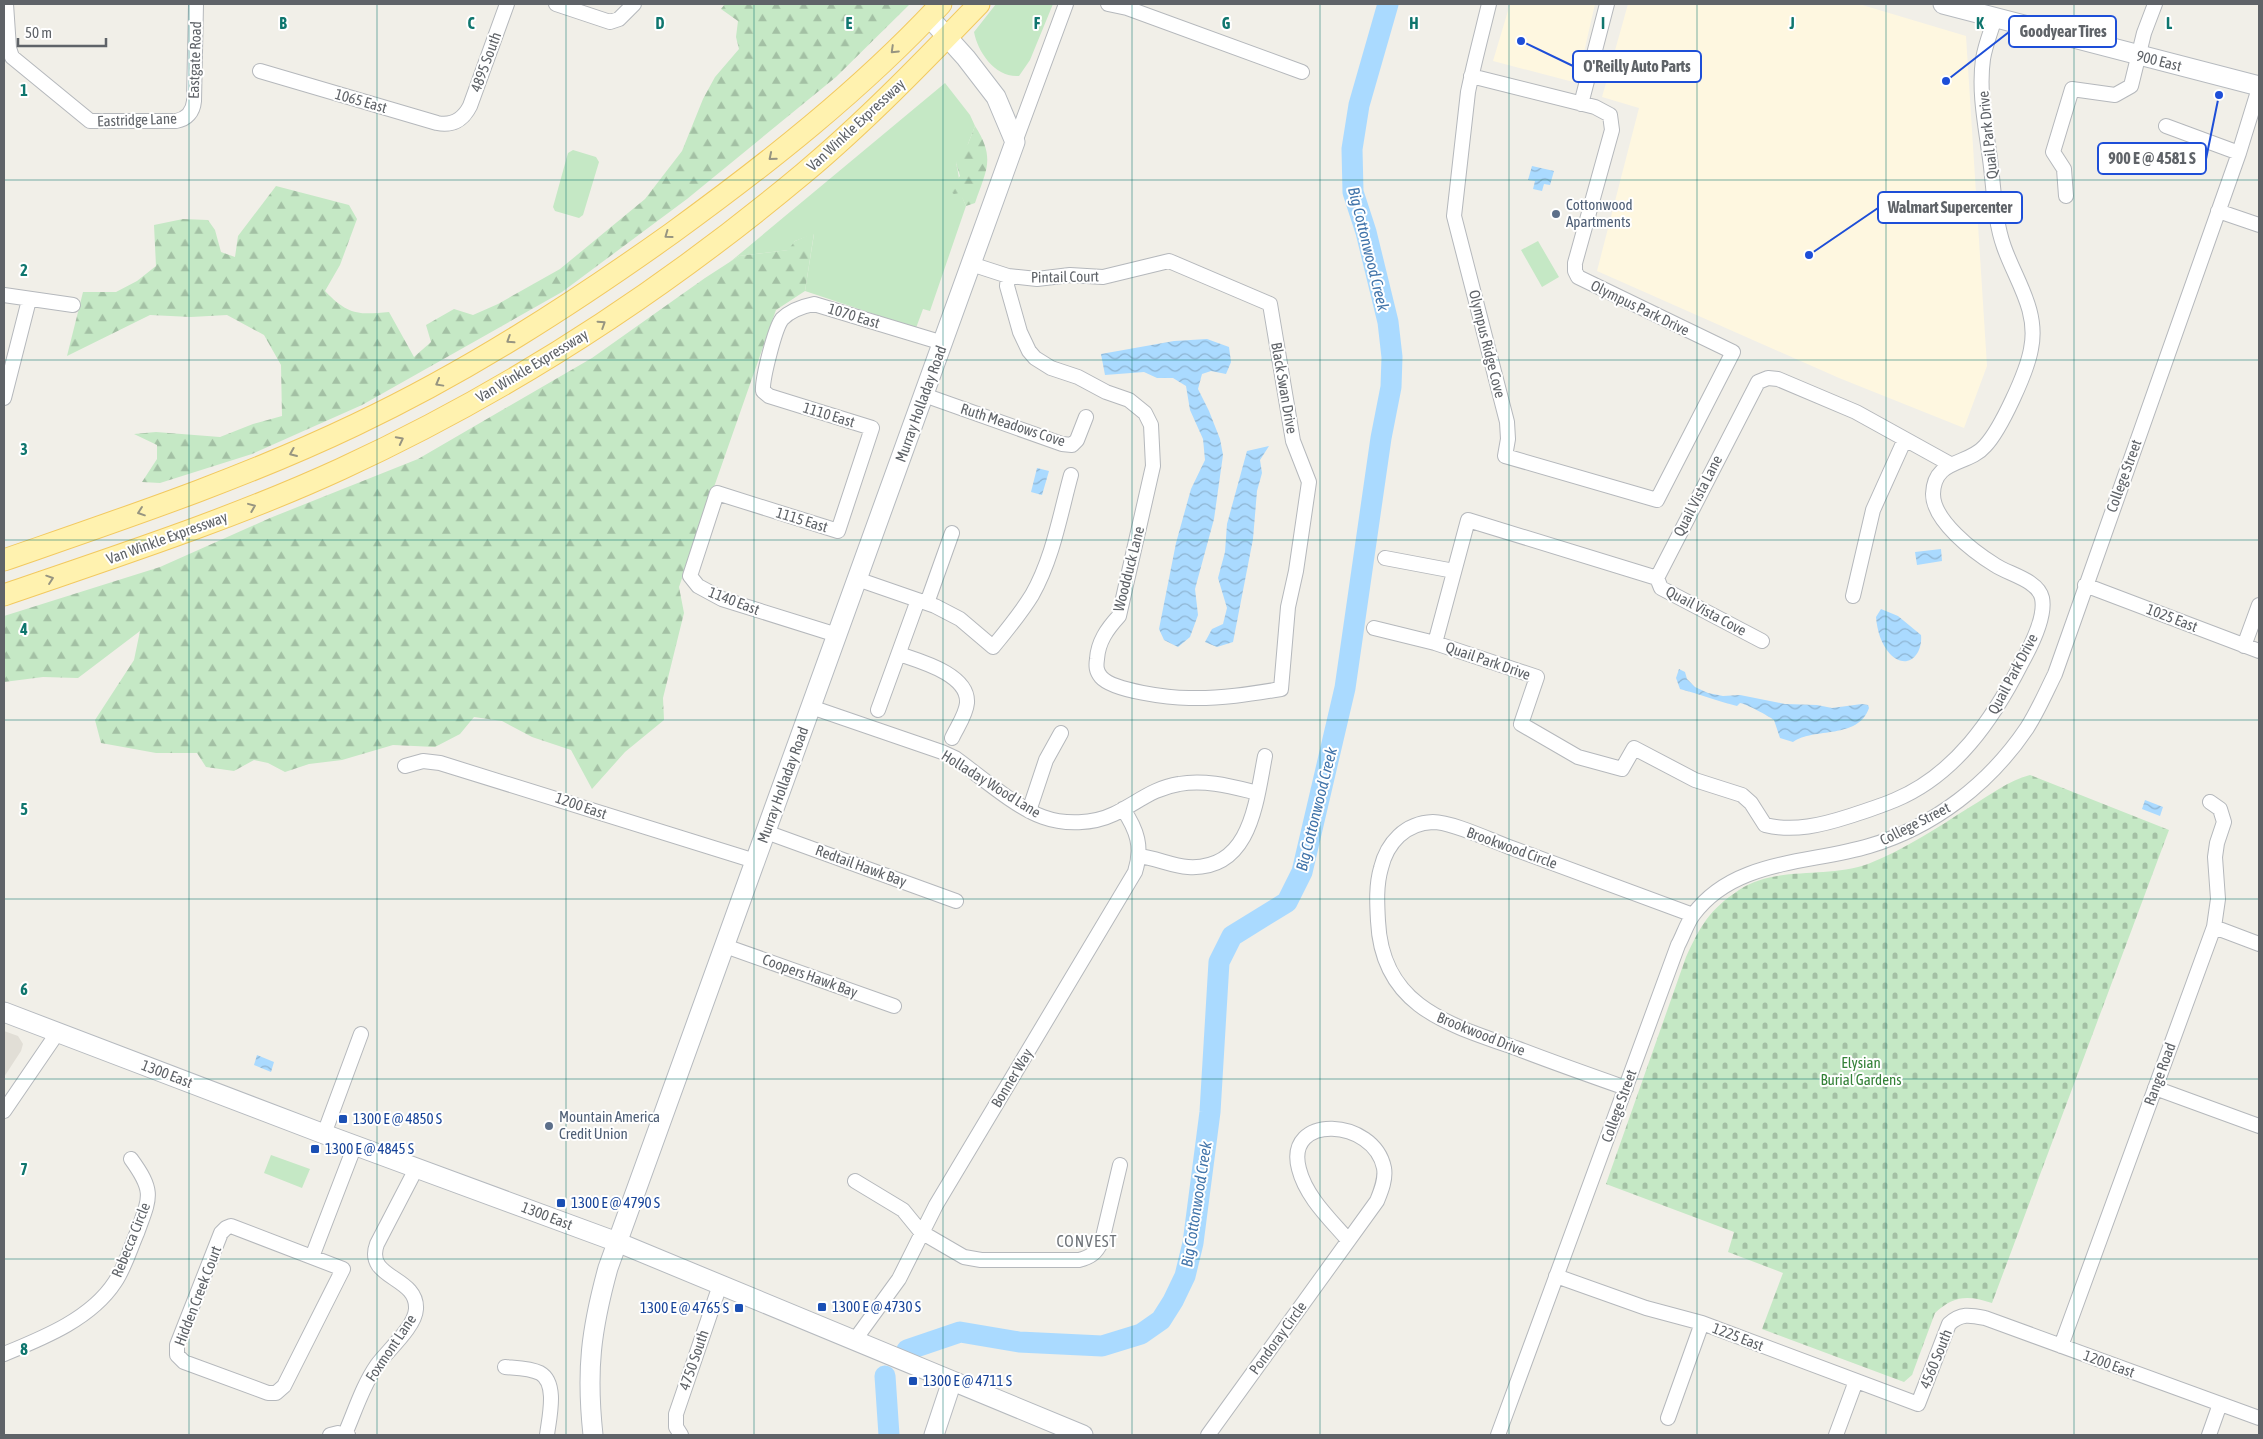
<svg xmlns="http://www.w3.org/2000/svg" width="2263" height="1439" viewBox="0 0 2263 1439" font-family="'Asap Condensed',sans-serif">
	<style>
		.commercial { fill: #fef7e0 }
		.education { fill: #e1ded6 }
		.grass { fill: #c5e8c5 }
		.forest { fill: url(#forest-firs) }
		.cemetery { fill: url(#cemetery-stones) }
		.water { fill: url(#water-waves) }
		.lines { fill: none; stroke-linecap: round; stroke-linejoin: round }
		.river { stroke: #aadaff; stroke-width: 21 }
		.street-casing { stroke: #b5b8bc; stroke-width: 16 }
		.secondary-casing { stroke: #b6babf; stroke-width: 21 }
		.primary-casing { stroke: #f2c960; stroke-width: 23 }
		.street { stroke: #fff; stroke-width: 14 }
		.secondary { stroke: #fff; stroke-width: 19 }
		.primary { stroke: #fff2af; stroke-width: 21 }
		.oneway { stroke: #979581 }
		.grid { fill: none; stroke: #0f766e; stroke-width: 1; stroke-opacity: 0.55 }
		.service-dot { fill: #5c6f8a; stroke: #fff; stroke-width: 2 }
		.transit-dot { fill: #1a4fb4; stroke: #fff; stroke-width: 2 }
		.labels { text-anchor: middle; stroke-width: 4; stroke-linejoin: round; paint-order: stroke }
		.street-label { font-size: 15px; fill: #5f6368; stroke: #fff }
		.service-label { font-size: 15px; fill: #4e5e75; stroke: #fff; text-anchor: start }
		.park-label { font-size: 15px; fill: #348238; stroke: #fff }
		.transit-label { font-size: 15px; fill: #164399; stroke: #fff; text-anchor: start }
		.water-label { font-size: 16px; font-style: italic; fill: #4174aa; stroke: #fff }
		.neighbourhood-label { font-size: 16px; letter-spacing: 1px; fill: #70757a; stroke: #fff }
		.grid-label { font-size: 16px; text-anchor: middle; font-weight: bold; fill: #0f766e; stroke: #fff; stroke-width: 4; stroke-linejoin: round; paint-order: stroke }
		.leader { fill: none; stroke: #1d4ed8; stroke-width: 2 }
		.callout-dot { fill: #1d4ed8; stroke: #fff; stroke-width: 2 }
		.callout { fill: #fff; stroke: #1d4ed8; stroke-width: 2 }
		.callout-label { font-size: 16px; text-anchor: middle; font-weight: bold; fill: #5f6368 }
	</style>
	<defs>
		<pattern id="forest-firs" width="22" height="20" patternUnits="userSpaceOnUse" patternTransform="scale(1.25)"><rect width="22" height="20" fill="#c5e8c5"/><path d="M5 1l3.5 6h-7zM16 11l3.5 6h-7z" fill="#a3c0a4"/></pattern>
		<pattern id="cemetery-stones" width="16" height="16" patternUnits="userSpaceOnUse" patternTransform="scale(1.25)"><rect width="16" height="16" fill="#c5e8c5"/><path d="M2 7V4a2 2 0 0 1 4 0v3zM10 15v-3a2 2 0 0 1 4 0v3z" fill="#a3c0a4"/></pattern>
		<pattern id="water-waves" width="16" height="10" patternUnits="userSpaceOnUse" patternTransform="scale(1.25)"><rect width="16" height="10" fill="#aadaff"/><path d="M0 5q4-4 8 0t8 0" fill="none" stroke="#8eb4d2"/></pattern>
	</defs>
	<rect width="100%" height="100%" fill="#f1efe8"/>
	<path class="commercial" d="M1510 4H1595L1577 83 1493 61Z
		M1628 4H1859L1966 36 1987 366 1964 428 1839 378 1597 271 1639 108 1602 97Z"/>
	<path class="education" d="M4 1031 18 1036 23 1044 21 1051 4 1077Z"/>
	<path class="grass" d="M996 4H1053L1030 60 1019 76C996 78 978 53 974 32Z
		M945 83 970 115 975 126 968 144 956 163C960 178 959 192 966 206L930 311 923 309 916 328 805 291 814 234 795 241 789 250 739 256 730 262Z
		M573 150 596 157 599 162 583 215 579 218 555 211 553 207 568 153Z
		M1538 241 1559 277 1542 287 1521 250Z
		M271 1155 310 1169 302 1188 264 1173Z"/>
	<path class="forest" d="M725 4H910L836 77 687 199 562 292 362 405 252 454 160 483 142 482 157 459V445L134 434 156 432 220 437 253 424 282 416 281 365 264 335 227 315 191 317 150 315 67 356 83 292H116L137 281 156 266 154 225 183 219 208 220 215 230 221 252 235 257 238 236 276 186 349 205 357 219 340 265 325 291C348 315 358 315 389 312L414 357 431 342 426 325 454 309 473 315 498 304 560 269 645 199 682 151 703 99 715 77 739 49 736 37 738 21 721 9Z
		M975 126C996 159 986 170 975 203L966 206 960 193 954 194 948 191 960 176 956 163 959 149 968 144Z
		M814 233 805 291 776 310 679 587 684 613 663 698 664 720 625 752 592 789 571 750 532 737 502 721 474 717 460 734 435 747 393 745 342 760 309 764 285 772 268 763 254 760 234 771 206 767 197 753H156L101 743 95 720 134 660 140 631 78 678 43 677 4 682V616L160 567 270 518 418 459 592 358 705 278 739 256 788 250 795 241Z"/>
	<path class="cemetery" d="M2030 775 2169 830 1992 1303C1968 1295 1954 1295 1935 1313L1912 1375 1904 1382 1762 1329 1783 1273 1728 1252 1734 1232 1606 1184 1686 957C1701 925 1709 910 1739 890 1778 865 1826 879 1868 864 1904 850 1938 827 1970 807 1990 795 2008 781 2030 775Z"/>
	<path class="water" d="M1532 166 1554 171 1550 185 1544 184 1542 191 1533 189 1535 181 1528 180Z
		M1207 339 1229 347 1231 362 1226 374 1211 371 1202 374 1198 389 1209 411 1220 439 1223 455 1214 519 1195 589 1198 615 1190 637 1178 647 1164 640 1159 629 1176 543 1191 489 1205 460 1203 439 1190 410 1186 386 1173 378H1157L1144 372 1105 375 1101 354 1174 341Z
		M1269 446 1260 460 1262 473 1257 491 1253 539 1233 642 1217 647 1205 642 1212 629 1223 624 1227 608 1218 578 1225 552 1227 524 1247 451Z
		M1037 468 1049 471 1042 495 1031 492Z
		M1941 549 1942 561 1917 565 1915 552Z
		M1881 609 1898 616 1921 635C1923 655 1907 671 1890 654 1881 644 1877 630 1876 617Z
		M1679 669 1685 672 1687 679 1695 687 1708 693 1723 696 1740 695 1785 704 1817 705 1832 708 1862 704 1868 705 1869 708C1858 740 1814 727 1793 742L1780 738 1774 720C1769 716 1744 703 1740 703L1737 706C1717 701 1699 694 1680 689L1676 678Z
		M2145 800 2163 807 2160 816 2142 809Z
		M257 1055 274 1062 271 1072 254 1065Z"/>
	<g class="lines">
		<path class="river" d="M907 1350 960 1332 1019 1342 1102 1346 1141 1334 1161 1320 1173 1301 1185 1276 1193 1243 1210 1112 1219 962 1232 936 1287 902 1302 872 1345 688 1381 438 1391 387 1392 357 1388 322 1366 232 1353 192 1352 149 1359 105 1388 4
			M885 1376 889 1435"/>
		<defs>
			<path id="street" d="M6 4 9 48 12 57 90 121H176C187 119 193 112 194 101L196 4
				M556 4 610 22 619 19 634 4
				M1108 4 1127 8 1302 72
				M260 71 437 123C452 126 463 120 470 106L507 4
				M1471 76 1595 107 1610 115 1612 130 1575 263V271L1578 277 1733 352 1657 500 1505 456 1508 439 1507 422 1454 216 1468 92C1474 63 1482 33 1489 4
				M1581 104 1607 4
				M2166 126 2239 153
				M1015 142 1066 4
				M2066 196 2064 169 2053 152 2072 89 2115 95 2131 86 2144 33 2155 4
				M2218 211 2259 225
				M971 264 1008 276 1037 279 1070 275 1103 277 1169 261 1270 304 1293 441 1309 482 1296 571 1288 607 1281 689C1251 694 1220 699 1189 698 1170 698 1113 691 1101 677 1096 671 1096 666 1097 659 1098 642 1107 629 1119 616L1153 466 1151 425 1145 413 1129 400 1106 392 1078 377 1051 368 1035 358 1029 351 1020 332 1007 286 1008 276
				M4 295 73 305
				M924 395 1062 444 1072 445 1077 440 1086 417
				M4 398 29 300
				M1385 558 1454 571
				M1657 578 1758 382 1768 378 1778 379 1856 412 1950 464
				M1657 578 1661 588 1762 641
				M857 579 935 606 960 619 993 647C1007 630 1021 613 1032 595 1053 558 1060 515 1071 475
				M2085 585 2259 651
				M1853 596 1873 510 1905 439
				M927 603 952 533
				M1374 628 1435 643 1537 677 1521 724 1578 757 1622 769 1634 748 1695 780 1742 795 1751 803 1765 825C1794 832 1822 825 1850 816 1865 811 1881 806 1895 800 1955 775 1993 719 2021 664 2030 648 2046 617 2042 598 2038 580 2008 574 1995 565 1974 552 1933 521 1933 494 1934 458 1968 466 1985 446 2001 429 2027 372 2031 349 2039 311 2016 281 2004 247 1995 222 1994 193 1991 167 1987 132 1978 95 1983 59 1985 46 1991 31 1995 18
				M837 635 722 599 698 586 690 576 717 493 838 531 872 428 769 396 763 391C762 379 775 328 782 319 790 311 804 306 814 304L943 343
				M1435 643 1468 520 1657 578
				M2244 646 2259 605
				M899 654C919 661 969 674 967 703 966 715 957 727 952 738
				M811 707 942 752 955 758C980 776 1015 807 1043 817 1065 825 1093 824 1114 814 1137 803 1153 788 1179 784 1206 779 1233 787 1258 793
				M878 710 918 600
				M405 766 423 761 440 763 755 861
				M1029 811 1046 760 1061 733
				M766 832 956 901
				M1139 856C1156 858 1172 866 1188 867 1251 871 1256 802 1265 756
				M2214 927 2259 944
				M725 946 894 1006
				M1626 1088C1589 1075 1552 1062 1516 1048 1447 1024 1382 1006 1378 921 1377 903 1376 885 1381 868 1387 843 1405 823 1433 822 1452 822 1490 840 1509 847 1570 869 1631 892 1693 915
				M2155 1088 2259 1126
				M4 1111 58 1032
				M324 1134 361 1034
				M855 1181 903 1210 921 1232 964 1257 981 1260H1079C1091 1257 1096 1253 1102 1241L1120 1165
				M231 1226 343 1269 284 1386 276 1393H268L184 1362 177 1355V1345L221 1233 226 1228Z
				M312 1257 355 1145
				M1556 1276 1646 1308 1702 1323 1918 1404 1949 1324C1961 1313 1970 1315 1985 1318L2259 1418
				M854 1341 899 1279 936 1205 1135 872C1143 847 1137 830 1123 809
				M2061 1346 2214 927 2218 899 2215 857 2217 843 2224 822 2220 809 2210 802
				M4 1354C43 1338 91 1319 115 1282 125 1267 130 1249 137 1233 150 1197 155 1192 131 1159
				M505 1367C516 1368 530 1368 540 1373 558 1383 549 1418 547 1435
				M1668 1418 1702 1323
				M345 1434C355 1411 363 1385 377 1365 388 1350 415 1327 416 1309 418 1276 364 1279 377 1244L417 1167
				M330 1435 338 1433 348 1435
				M681 1435 676 1427V1414L720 1285
				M1208 1435 1377 1201C1381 1191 1386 1179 1384 1168 1374 1118 1284 1113 1299 1169 1306 1197 1330 1219 1348 1240
				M1498 1435 1678 945C1683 936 1687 923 1693 915 1734 859 1809 864 1869 846 1934 827 1990 783 2027 728 2038 711 2046 692 2055 674L2239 153 2259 88
				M1836 1435 1856 1381
				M2209 1435 2220 1404"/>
			<path id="secondary" d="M1943 4 2259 86
				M4 1012 324 1134 617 1242 1083 1435
				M593 1435C586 1370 591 1330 608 1268L1015 142 996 97 966 58 929 17
				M934 1435 952 1381"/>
			<path id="primary" d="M4 560C122 519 242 479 355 425 467 372 571 305 672 233 767 164 861 90 941 4
				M4 595C117 556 232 519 341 469 508 392 663 291 804 173 866 121 923 62 979 4"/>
		</defs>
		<use href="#street" class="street-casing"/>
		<use href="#secondary" class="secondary-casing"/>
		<use href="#primary" class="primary-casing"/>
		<use href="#street" class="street"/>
		<use href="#secondary" class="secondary"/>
		<use href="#primary" class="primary"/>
	</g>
	<defs><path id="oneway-chevron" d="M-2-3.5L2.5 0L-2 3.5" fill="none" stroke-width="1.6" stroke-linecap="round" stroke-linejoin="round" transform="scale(1.25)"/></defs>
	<g class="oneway">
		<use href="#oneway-chevron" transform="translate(894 50) rotate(136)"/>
		<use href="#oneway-chevron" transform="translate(772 157) rotate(140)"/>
		<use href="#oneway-chevron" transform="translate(668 235) rotate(144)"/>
		<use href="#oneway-chevron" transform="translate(602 324) rotate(-33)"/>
		<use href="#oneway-chevron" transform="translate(510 340) rotate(147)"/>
		<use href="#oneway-chevron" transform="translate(439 383) rotate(151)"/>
		<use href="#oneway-chevron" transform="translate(400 440) rotate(-27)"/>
		<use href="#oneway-chevron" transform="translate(293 453) rotate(157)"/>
		<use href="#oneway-chevron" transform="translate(252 507) rotate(-22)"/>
		<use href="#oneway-chevron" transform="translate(141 512) rotate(161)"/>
		<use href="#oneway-chevron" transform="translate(50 579) rotate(-19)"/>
	</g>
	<path class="grid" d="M189 4V1435M377 4V1435M566 4V1435M754 4V1435M943 4V1435M1132 4V1435M1320 4V1435M1509 4V1435M1697 4V1435M1886 4V1435M2074 4V1435M4 180H2259M4 360H2259M4 540H2259M4 720H2259M4 899H2259M4 1079H2259M4 1259H2259"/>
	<g class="service-dot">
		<circle cx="1556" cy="214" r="5"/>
		<circle cx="549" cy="1126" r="5"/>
	</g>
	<g class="transit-dot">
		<rect x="338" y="1114" width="10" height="10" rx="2.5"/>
		<rect x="310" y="1144" width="10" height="10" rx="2.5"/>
		<rect x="556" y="1198" width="10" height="10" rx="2.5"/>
		<rect x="817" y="1302" width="10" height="10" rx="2.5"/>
		<rect x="734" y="1303" width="10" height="10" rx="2.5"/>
		<rect x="908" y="1376" width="10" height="10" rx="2.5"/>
	</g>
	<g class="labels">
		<g class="street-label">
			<text transform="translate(195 60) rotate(-88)" y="5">Eastgate Road</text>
			<text transform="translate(2159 61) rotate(14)" y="5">900 East</text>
			<text transform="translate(486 62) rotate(-70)" y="5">4895 South</text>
			<text transform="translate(361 101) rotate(16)" y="5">1065 East</text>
			<text transform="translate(137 120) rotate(-2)" y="5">Eastridge Lane</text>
			<text transform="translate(856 125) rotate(-43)" y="5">Van Winkle Expressway</text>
			<text transform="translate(1988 135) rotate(-96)" y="5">Quail Park Drive</text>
			<text transform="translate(1065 277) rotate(-1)" y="5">Pintail Court</text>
			<text transform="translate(1640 308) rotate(26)" y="5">Olympus Park Drive</text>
			<text transform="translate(854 316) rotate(17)" y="5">1070 East</text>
			<text transform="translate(1487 344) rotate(76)" y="5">Olympus Ridge Cove</text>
			<text transform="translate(532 366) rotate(-31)" y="5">Van Winkle Expressway</text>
			<text transform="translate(1284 388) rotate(80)" y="5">Black Swan Drive</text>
			<text transform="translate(921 404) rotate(-70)" y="5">Murray Holladay Road</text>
			<text transform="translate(829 415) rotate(17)" y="5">1110 East</text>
			<text transform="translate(1013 425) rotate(18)" y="5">Ruth Meadows Cove</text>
			<text transform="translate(2124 476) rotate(-70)" y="5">College Street</text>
			<text transform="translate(1698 496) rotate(-63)" y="5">Quail Vista Lane</text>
			<text transform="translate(802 520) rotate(17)" y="5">1115 East</text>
			<text transform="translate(167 538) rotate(-20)" y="5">Van Winkle Expressway</text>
			<text transform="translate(1129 569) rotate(-76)" y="5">Woodduck Lane</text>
			<text transform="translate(734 601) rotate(21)" y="5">1140 East</text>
			<text transform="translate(1706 611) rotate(28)" y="5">Quail Vista Cove</text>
			<text transform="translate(2172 618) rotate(21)" y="5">1025 East</text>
			<text transform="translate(1488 661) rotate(19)" y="5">Quail Park Drive</text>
			<text transform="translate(2013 674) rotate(-62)" y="5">Quail Park Drive</text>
			<text transform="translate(991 784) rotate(32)" y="5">Holladay Wood Lane</text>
			<text transform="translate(783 785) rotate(-70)" y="5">Murray Holladay Road</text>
			<text transform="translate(581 806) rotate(19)" y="5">1200 East</text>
			<text transform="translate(1915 824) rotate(-27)" y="5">College Street</text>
			<text transform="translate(1512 848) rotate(20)" y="5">Brookwood Circle</text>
			<text transform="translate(861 866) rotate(20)" y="5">Redtail Hawk Bay</text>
			<text transform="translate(810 976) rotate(20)" y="5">Coopers Hawk Bay</text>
			<text transform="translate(1481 1034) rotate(22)" y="5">Brookwood Drive</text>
			<text transform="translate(167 1074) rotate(21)" y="5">1300 East</text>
			<text transform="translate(2160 1074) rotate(-70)" y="5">Range Road</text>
			<text transform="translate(1012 1078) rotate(-59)" y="5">Bonner Way</text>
			<text transform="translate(1619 1106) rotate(-70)" y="5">College Street</text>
			<text transform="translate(547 1216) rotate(21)" y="5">1300 East</text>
			<text transform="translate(131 1240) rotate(-68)" y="5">Rebecca Circle</text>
			<text transform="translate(198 1296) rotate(-69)" y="5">Hidden Creek Court</text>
			<text transform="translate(1738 1337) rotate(21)" y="5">1225 East</text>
			<text transform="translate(1278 1338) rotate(-54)" y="5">Pondoray Circle</text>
			<text transform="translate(391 1348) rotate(-56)" y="5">Foxmont Lane</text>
			<text transform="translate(1936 1359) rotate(-68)" y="5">4560 South</text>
			<text transform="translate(694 1360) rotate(-71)" y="5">4750 South</text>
			<text transform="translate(2109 1364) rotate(20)" y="5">1200 East</text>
		</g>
		<g class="service-label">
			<text x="1566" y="210">Cottonwood<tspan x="1566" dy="17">Apartments</tspan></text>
			<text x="559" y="1122">Mountain America<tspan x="559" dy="17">Credit Union</tspan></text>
		</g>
		<g class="park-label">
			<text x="1861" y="1068">Elysian<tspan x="1861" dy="17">Burial Gardens</tspan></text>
		</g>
		<g class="transit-label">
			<text x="353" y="1124">1300 E @ 4850 S</text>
			<text x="325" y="1154">1300 E @ 4845 S</text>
			<text x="571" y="1208">1300 E @ 4790 S</text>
			<text x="832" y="1312">1300 E @ 4730 S</text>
			<text x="729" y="1313" text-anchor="end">1300 E @ 4765 S</text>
			<text x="923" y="1386">1300 E @ 4711 S</text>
		</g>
		<g class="water-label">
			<text transform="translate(1369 249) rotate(76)" y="6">Big Cottonwood Creek</text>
			<text transform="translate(1316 809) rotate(-76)" y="6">Big Cottonwood Creek</text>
			<text transform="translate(1196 1204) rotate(-81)" y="6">Big Cottonwood Creek</text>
		</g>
		<g class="neighbourhood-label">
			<text x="1087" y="1247">CONVEST</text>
		</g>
	</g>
	<g class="grid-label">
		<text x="283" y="29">B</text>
		<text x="471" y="29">C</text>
		<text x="660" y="29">D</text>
		<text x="849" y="29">E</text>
		<text x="1037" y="29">F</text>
		<text x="1226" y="29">G</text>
		<text x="1414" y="29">H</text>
		<text x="1603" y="29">I</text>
		<text x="1792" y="29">J</text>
		<text x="1980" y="29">K</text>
		<text x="2169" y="29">L</text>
		<text x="24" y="96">1</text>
		<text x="24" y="276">2</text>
		<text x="24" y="455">3</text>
		<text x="24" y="635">4</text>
		<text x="24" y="815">5</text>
		<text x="24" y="995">6</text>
		<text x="24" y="1175">7</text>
		<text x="24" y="1355">8</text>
	</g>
	<path class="leader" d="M1946 81L2009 32M1521 41L1573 66M2219 95L2206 159M1809 255L1878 208"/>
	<g class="callout-dot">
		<circle cx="1946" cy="81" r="5"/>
		<circle cx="1521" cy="41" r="5"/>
		<circle cx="2219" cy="95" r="5"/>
		<circle cx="1809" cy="255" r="5"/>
	</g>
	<g class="callout">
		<rect x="2009" y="16" width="107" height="31" rx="5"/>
		<rect x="1573" y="51" width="128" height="31" rx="5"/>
		<rect x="2098" y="143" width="108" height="31" rx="5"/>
		<rect x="1878" y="192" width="144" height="31" rx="5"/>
	</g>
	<g class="callout-label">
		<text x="2063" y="37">Goodyear Tires</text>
		<text x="1637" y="72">O'Reilly Auto Parts</text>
		<text x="2152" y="164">900 E @ 4581 S</text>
		<text x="1950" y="213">Walmart Supercenter</text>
	</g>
	<rect width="2263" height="1439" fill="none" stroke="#5f6368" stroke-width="10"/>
	<path d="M18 38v8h88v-8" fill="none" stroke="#5f6368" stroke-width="2.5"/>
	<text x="25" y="38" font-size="15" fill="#5f6368" stroke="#ffffff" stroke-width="4" paint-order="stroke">50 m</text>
</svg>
